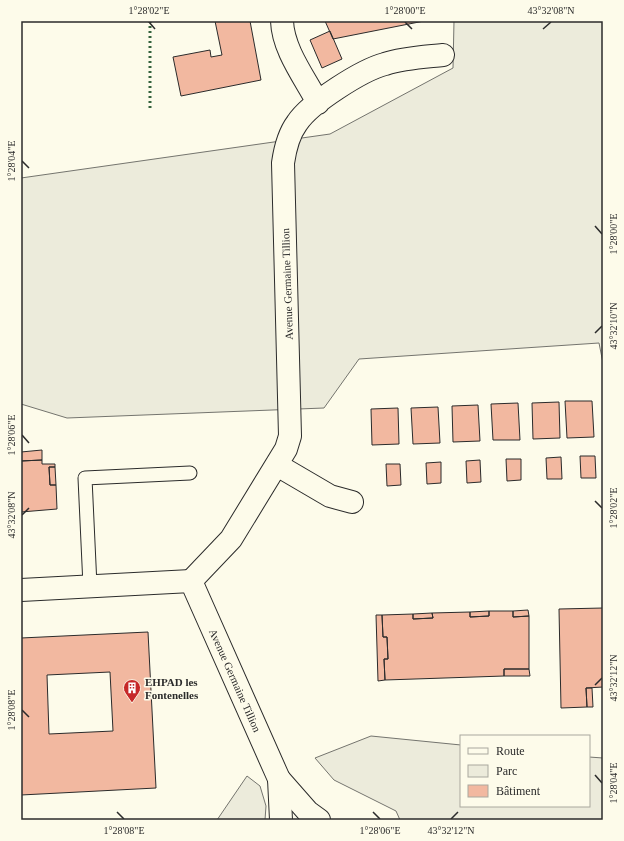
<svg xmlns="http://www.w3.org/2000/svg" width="624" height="841" viewBox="0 0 624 841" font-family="'Times New Roman',serif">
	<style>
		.green { fill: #ecebdb; stroke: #74746e }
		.building { fill: #f2b8a0; stroke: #2b2b2b; fill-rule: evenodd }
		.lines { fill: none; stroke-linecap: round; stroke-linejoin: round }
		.lane-casing { stroke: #2b2b2b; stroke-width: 15 }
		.street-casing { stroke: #2b2b2b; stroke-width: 24 }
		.secondary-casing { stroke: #2b2b2b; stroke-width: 24 }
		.lane { stroke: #fdfbea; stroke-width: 13 }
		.street { stroke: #fdfbea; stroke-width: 22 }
		.secondary { stroke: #fdfbea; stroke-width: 22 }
		.hedge { stroke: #34623c; stroke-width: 3; stroke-dasharray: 2 3; stroke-linecap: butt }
		.ticks { fill: none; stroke: #2b2b2b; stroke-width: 1.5 }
		.labels { text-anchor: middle; stroke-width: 3; stroke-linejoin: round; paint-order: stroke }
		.street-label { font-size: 11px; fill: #2b2b2b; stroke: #fdfbea }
		.poi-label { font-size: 11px; font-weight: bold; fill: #2b2b2b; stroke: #fdfbea; text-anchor: start }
		.neatline { fill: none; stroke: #2b2b2b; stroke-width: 1.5 }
		.ticks-label { font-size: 10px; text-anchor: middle; fill: #2b2b2b }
	</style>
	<rect width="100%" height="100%" fill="#fdfbea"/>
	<path class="green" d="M454 21H603V363L599 343 359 359 324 408 67 418 21 404V178L330 134 453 68Z
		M371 736 461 745V806H589V757L603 758V820H400L396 811 334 780 315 758Z
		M247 776 260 786 266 806 265 820H217Z"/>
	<path class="building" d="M215 21H250L261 80 181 96 173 57 210 50 211 57 222 55Z
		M325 21H424L333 39Z
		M330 31 342 59 322 68 310 40Z
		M565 401H592L594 437 567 438Z
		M559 402 560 438 533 439 532 403Z
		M518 403 520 440H493L491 404Z
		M478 405 480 441 453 442 452 406Z
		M438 407 440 443 413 444 411 408Z
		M398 408 399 444 372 445 371 409Z
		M42 450V460L21 461V452Z
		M580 456H595L596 478H581Z
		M561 457 562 479H547L546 458Z
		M506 459H521V480L507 481Z
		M42 460V464H55V467H49L50 485H56L57 509 21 512V461Z
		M480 460 481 482 467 483 466 461Z
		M441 462V483L427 484 426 463Z
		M386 464H400L401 485 387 486Z
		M49 467H55L56 485H50Z
		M603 608V687L586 688 587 707 561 708 559 609Z
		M528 610 529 616 513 617V611Z
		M489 611H513V617L529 616V669H504V676L385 680 384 659H388L387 637H383L382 615 413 614V619L433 618 432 613 470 612V617L489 616Z
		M489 611V616L470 617V612Z
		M432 613 433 618 413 619V614Z
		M376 615H382L383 637H387L388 659H384L385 680 378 681Z
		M148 632 156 788 21 795V638ZM110 672 113 731 49 734 47 675Z
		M504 669H529L530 676H504Z
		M586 688H592L593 707H587Z"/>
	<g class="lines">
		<defs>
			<path id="lane" d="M90 586 85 478 190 473"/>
			<path id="street" d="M282 21C283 50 305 78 318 103
				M277 465 330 496 352 502
				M191 581 231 539 286 449 290 436 283 163C285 149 288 135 297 123 310 103 362 70 385 64 403 58 424 57 443 55"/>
			<g id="secondary">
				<path id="s1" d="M21 590 191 581 279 779 281 820"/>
				<path d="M279 779 308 812 319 820"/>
			</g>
		</defs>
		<use href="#lane" class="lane-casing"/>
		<use href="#street" class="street-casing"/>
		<use href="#secondary" class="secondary-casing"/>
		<use href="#lane" class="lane"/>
		<use href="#street" class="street"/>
		<use href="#secondary" class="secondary"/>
		<path class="hedge" d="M150 21V109"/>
	</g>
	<path class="ticks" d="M149 22 155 29M405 22 412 29M543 29 551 22M22 161 29 168M595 226 602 234M595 333 602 326M22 435 29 443M595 501 602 508M22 515 29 508M595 685 602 678M22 710 29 717M595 775 602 783M117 812 124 819M373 812 380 819M451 819 458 812"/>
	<defs>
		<symbol id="building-pin" viewBox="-11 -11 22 30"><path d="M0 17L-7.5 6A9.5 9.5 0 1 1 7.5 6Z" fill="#c62828" stroke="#fdfbea"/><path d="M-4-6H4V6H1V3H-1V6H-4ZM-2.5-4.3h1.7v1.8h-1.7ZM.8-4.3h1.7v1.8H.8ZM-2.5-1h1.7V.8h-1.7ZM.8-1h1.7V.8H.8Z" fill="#fff"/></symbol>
	</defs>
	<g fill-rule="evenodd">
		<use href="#building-pin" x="122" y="678" width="20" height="27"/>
	</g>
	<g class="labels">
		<g class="street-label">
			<text transform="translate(287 284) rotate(-92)" y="4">Avenue Germaine Tillion</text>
			<text dy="4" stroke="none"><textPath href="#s1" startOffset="279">Avenue Germaine Tillion</textPath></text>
		</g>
		<g class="poi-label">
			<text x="145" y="686">EHPAD les<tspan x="145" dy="13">Fontenelles</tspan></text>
		</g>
	</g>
	<rect width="624" height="841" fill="none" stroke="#fdfbea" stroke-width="44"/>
	<rect x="460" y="735" width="130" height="72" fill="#fdfbea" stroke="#a9a89e"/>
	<rect x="468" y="748" width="20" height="6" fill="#fdfbea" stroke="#a9a89e"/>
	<text x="496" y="755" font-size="12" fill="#2b2b2b">Route</text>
	<rect x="468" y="765" width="20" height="12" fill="#ecebdb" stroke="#a9a89e"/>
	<text x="496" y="775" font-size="12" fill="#2b2b2b">Parc</text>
	<rect x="468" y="785" width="20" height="12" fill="#f2b8a0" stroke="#a9a89e"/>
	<text x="496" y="795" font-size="12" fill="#2b2b2b">Bâtiment</text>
	<rect x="22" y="22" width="580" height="797" class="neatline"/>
	<g class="ticks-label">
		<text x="149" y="14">1°28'02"E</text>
		<text x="405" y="14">1°28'00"E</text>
		<text x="551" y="14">43°32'08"N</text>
		<text transform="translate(11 161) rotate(-90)" y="4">1°28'04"E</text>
		<text transform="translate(613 234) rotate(-90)" y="4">1°28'00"E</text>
		<text transform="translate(613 326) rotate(-90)" y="4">43°32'10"N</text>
		<text transform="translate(11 435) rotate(-90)" y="4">1°28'06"E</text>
		<text transform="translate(613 508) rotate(-90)" y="4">1°28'02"E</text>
		<text transform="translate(11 515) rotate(-90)" y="4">43°32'08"N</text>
		<text transform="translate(613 678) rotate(-90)" y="4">43°32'12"N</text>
		<text transform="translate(11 710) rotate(-90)" y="4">1°28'08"E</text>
		<text transform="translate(613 783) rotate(-90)" y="4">1°28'04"E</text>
		<text x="124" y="834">1°28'08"E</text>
		<text x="380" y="834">1°28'06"E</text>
		<text x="451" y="834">43°32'12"N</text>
	</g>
</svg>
